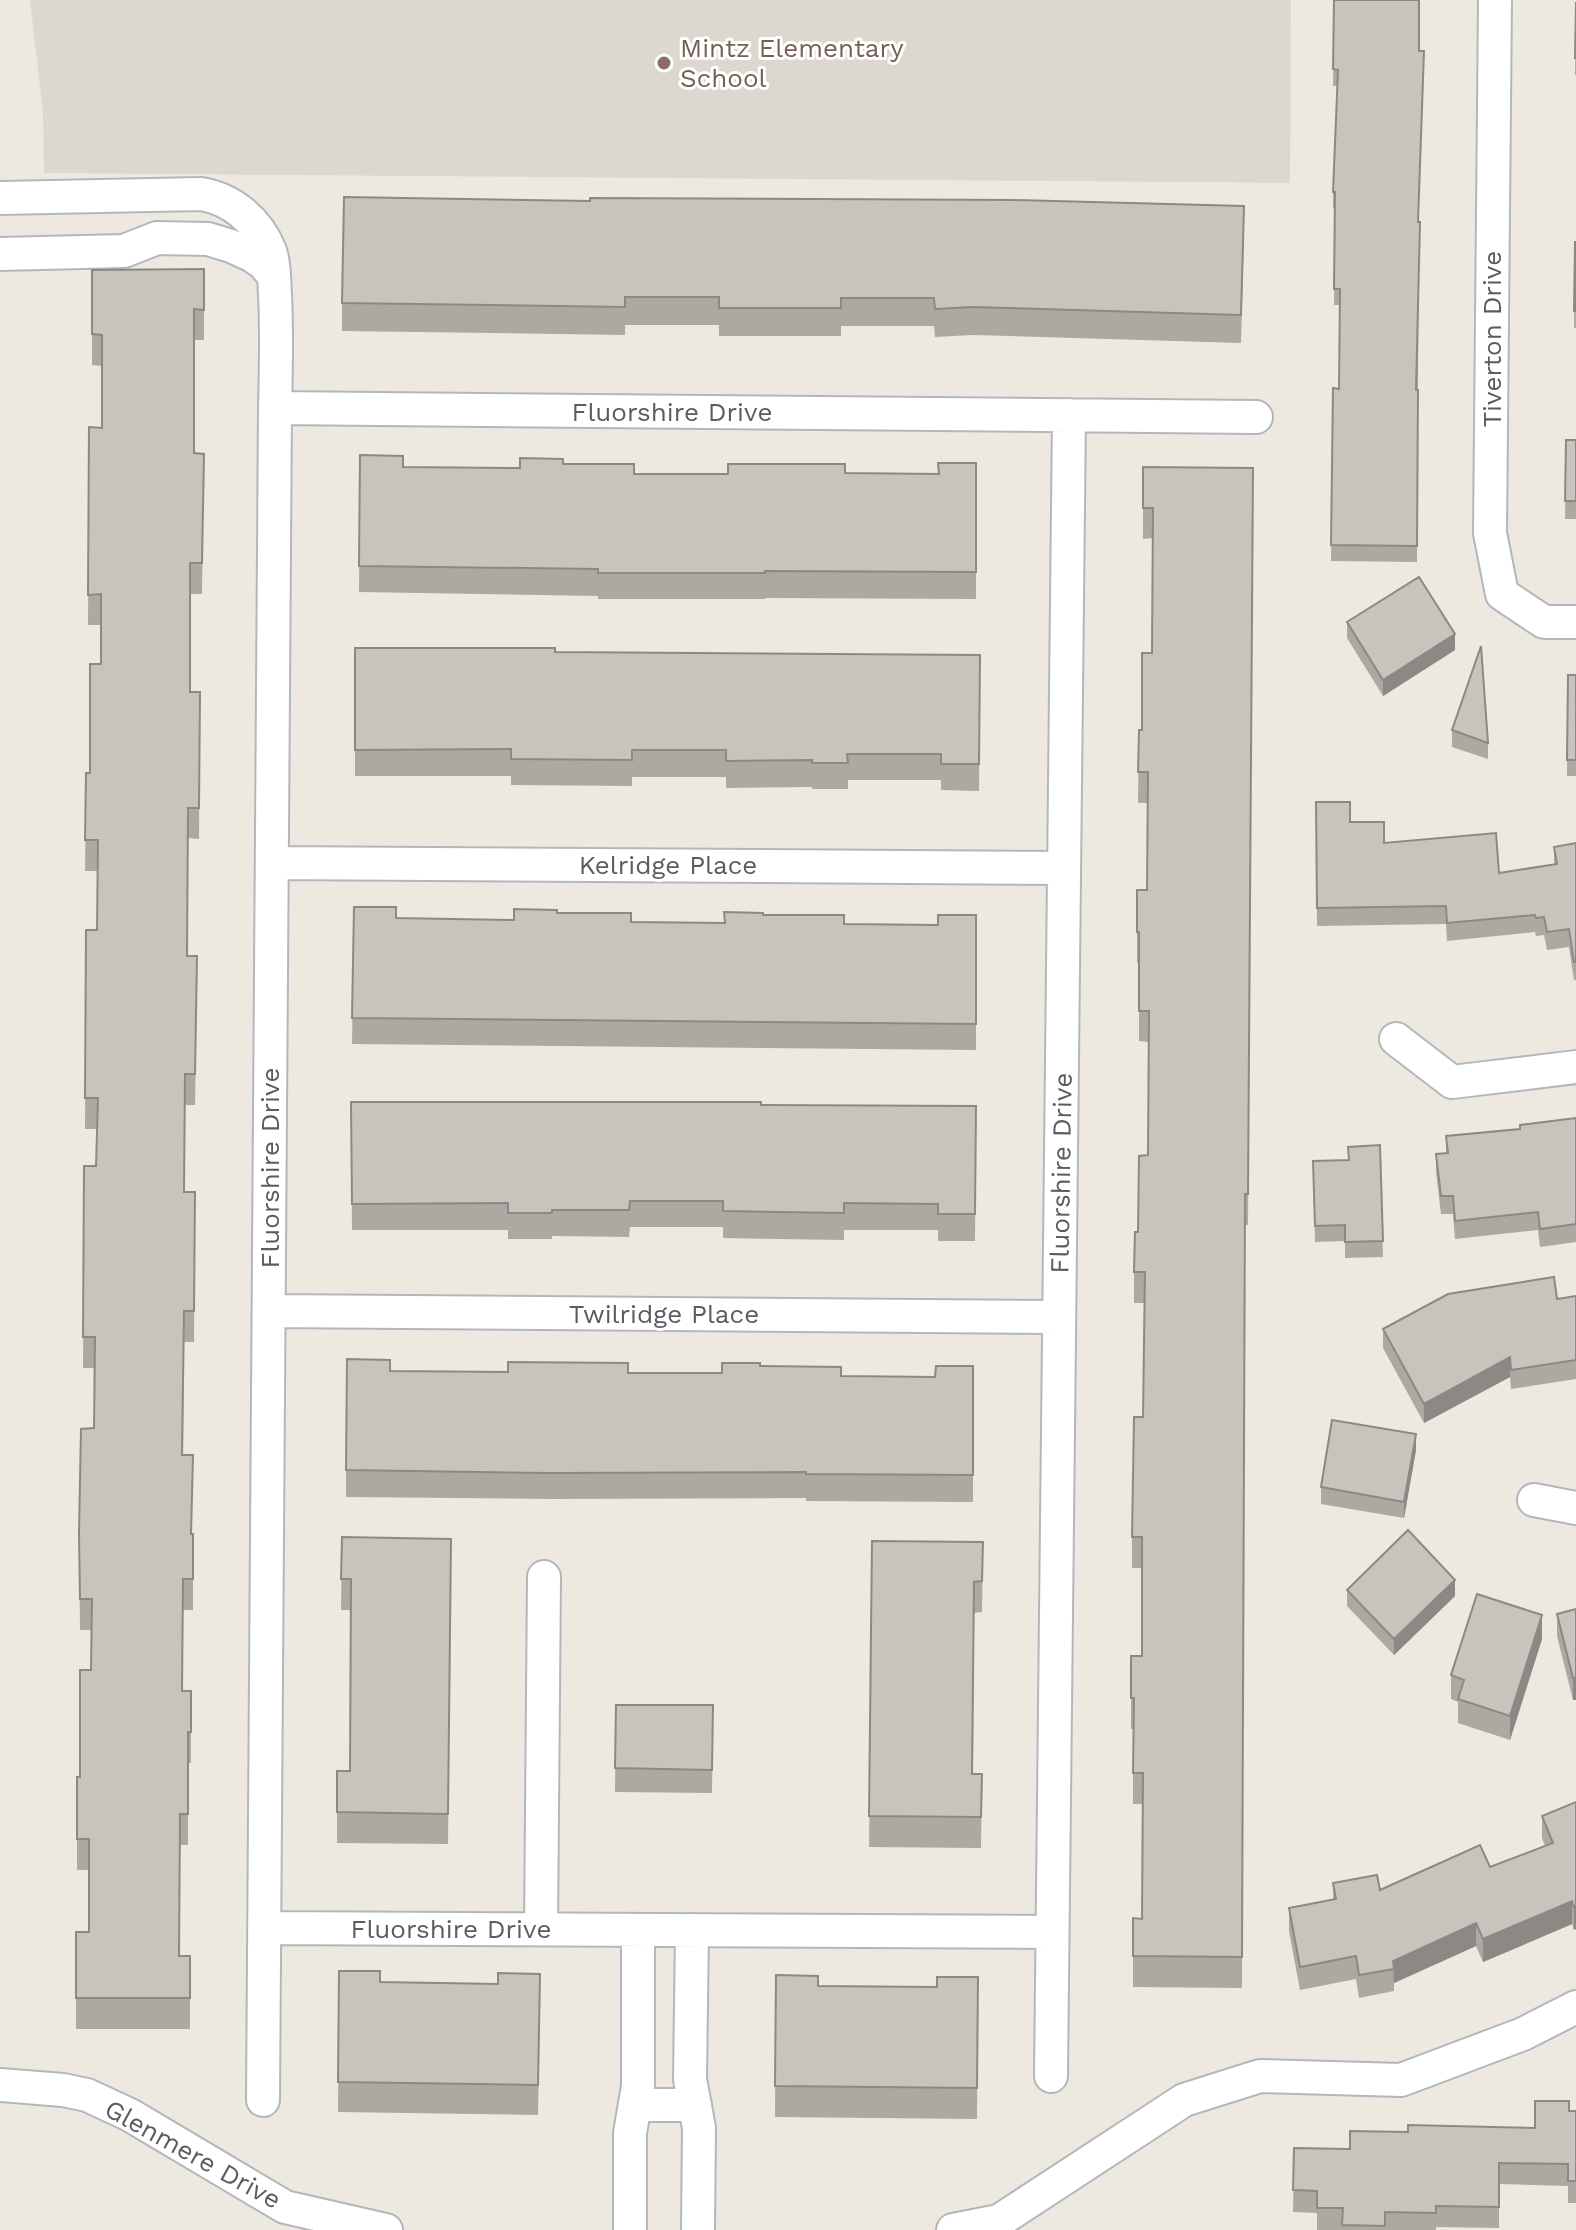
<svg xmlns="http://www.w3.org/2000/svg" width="1576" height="2230" viewBox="0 0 1576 2230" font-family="'Work Sans',sans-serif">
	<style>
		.education { fill: #ddd8cf }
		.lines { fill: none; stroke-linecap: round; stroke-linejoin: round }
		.minor-casing { stroke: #b3b7bc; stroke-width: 36 }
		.minor { stroke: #fff; stroke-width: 32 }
		.wall { fill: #aca9a3 }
		.shaded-wall { fill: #8c8984 }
		.building { fill: #c8c4bd; stroke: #8c8984; stroke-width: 2 }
		.education-dot { fill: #8d6e63; stroke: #fff; stroke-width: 3 }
		.labels { text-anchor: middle; stroke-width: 6; stroke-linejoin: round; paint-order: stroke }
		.education-label { font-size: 26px; fill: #785e54; stroke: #fff; text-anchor: start }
		.street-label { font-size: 26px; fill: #595d62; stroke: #fff }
	</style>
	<rect width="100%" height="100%" fill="#ede9e0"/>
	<path class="education" d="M30 0H1291L1290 183 44 173 43 113Z"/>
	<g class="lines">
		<defs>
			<path id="minor" d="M1495 0 1490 533 1502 594 1544 622H1576
				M0 198 201 194C232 199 258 221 270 251 275 264 274 281 275 295 277 333 276 370 275 408L263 2100
				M0 254 124 251 157 238 208 239 231 246 251 255 263 263 274 276
				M275 408 1256 417
				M272 863 1064 868
				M1396 1039 1452 1082 1576 1067
				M269 1311 1059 1317
				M1534 1500 1576 1508
				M264 1928 1052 1932
				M541 1929 544 1577
				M692 1930 690 2079 699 2128 698 2230
				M1051 2076 1069 415
				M0 2085 63 2090 87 2095 130 2115 285 2207 386 2230
				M635 2105H695
				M630 2230V2133L638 2086V1930
				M953 2230 999 2221 1184 2100 1260 2076 1401 2080 1523 2034 1576 2007"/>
		</defs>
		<use href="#minor" class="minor-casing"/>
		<use href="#minor" class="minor"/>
	</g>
	<path class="wall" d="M1334 0 1419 222 1417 562 1331 561 1333 388 1339 389 1340 305H1334L1335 208H1333V192L1337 86H1333Z
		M1576 2V75H1575Z
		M1244 234 1241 343 973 335 935 337 934 326H841V336H719V325H625V335L342 331V303Z
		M1575 242H1576V328H1574Z
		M204 269V340H194V453L204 454 202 594H190V692H200L199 839 188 838 187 956 197 986 195 1105H185V1192H195L194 1342H184L183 1455 192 1534H193V1610H183L182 1691H191V1763H188V1845H180L179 1956H190V2029H76V1932H89V1870H77V1777H80L91 1670 92 1630H80L79 1533 94 1428V1368H83L84 1166H96L97 1129H85L86 930H97L98 871H85L86 773H90L101 664V625H88L89 427 102 428V366L92 365V270Z
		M1566 440H1576V519H1565Z
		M360 455 403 467 520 468 563 464 634 474H938L976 463V599L765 598V599H598V596L359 592Z
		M1143 467 1253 468 1248 1225H1245L1242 1988 1133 1987V1918L1142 1919 1143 1804H1133V1729H1131V1656H1142V1568H1132V1537L1143 1417 1144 1303H1134V1272L1148 1155 1149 1042 1139 1041V963H1137V890H1147L1148 803H1138L1139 730H1142L1152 653 1153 538 1143 539Z
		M1347 622 1455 650 1383 696 1347 638Z
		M355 648 555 652 980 655 979 791 941 790V780H848V789H812V787L726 788V777H632V786L511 785V776H355Z
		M1568 675H1576V776H1567Z
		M1452 730 1488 743V759L1452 747Z
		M1316 802 1384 843 1499 873 1554 864V847L1576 843V980H1574L1569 947 1547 950 1544 935 1536 936 1535 932 1447 941 1446 924 1317 926Z
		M354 907 396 918 514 920 557 913 631 922 724 923 763 915 844 924 938 925 976 915V1050L352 1044Z
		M351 1102 976 1106 975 1241H938V1230H844V1240L723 1238V1227H630L629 1237 552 1236V1239H508V1230H352Z
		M1576 1118V1242L1540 1247 1538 1230 1455 1239 1453 1214H1441L1436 1172V1154L1446 1153V1136L1520 1129Z
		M1380 1145 1383 1257 1345 1258V1241L1315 1242 1313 1161 1348 1160Z
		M1576 1296V1379L1511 1389 1510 1377 1424 1423 1383 1348V1329Z
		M760 1366 841 1376 935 1377 973 1366V1502L806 1501V1498L549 1499 346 1497V1470L390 1371 722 1373Z
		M1416 1450 1404 1518 1321 1504V1487Z
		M342 1537 451 1539 448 1844 337 1843V1771H350L351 1610H341Z
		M872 1541 983 1542 982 1612 974 1613 973 1774H982L981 1848 869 1847Z
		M1347 1590 1455 1596 1394 1655 1347 1606Z
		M1576 1609 1573 1700 1557 1636V1614Z
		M1542 1639 1510 1740 1458 1723V1702L1451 1699V1675Z
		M616 1705H713L712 1793 615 1792Z
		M1576 1802 1574 1930 1572 1924 1483 1962 1476 1946 1394 1983V1991L1359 1998 1356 1979 1300 1990 1289 1931V1908L1333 1900V1883L1380 1890 1490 1867 1545 1846 1542 1838V1816Z
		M339 1971 380 1982 540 2004 538 2115 338 2112Z
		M776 1975 818 1986 937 1987 978 1977 977 2119 775 2117Z
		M1569 2111H1576V2203H1568V2186L1499 2184V2228L1436 2227V2230H1317V2213L1293 2212 1294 2148 1350 2149 1408 2132 1535 2128Z"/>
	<path class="shaded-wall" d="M1455 634V650L1383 696V680Z
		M1510 1357V1377L1424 1423V1404Z
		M1416 1434V1450L1404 1518V1502Z
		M1455 1580V1596L1394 1655V1639Z
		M1542 1615V1639L1510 1740V1716Z
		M1573 1678H1576V1700H1573Z
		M1572 1901V1924L1483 1962V1939Z
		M1576 1906V1929L1574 1930V1907Z
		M1476 1923V1946L1394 1983 1393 1961Z"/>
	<path class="building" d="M1334 0H1419V51H1424L1418 222H1420L1416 390H1418L1417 546 1331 545 1333 388 1339 389 1340 289H1334L1335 192H1333L1338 70 1333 69Z
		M1576 2V58H1575Z
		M344 197 590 201V198L1013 200 1244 206 1241 315 973 307 935 309 934 298H841V308H719V297H625V307L342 303Z
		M1575 242H1576V311H1574Z
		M204 269V310L194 309V453L204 454 202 563H190V692H200L199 808H188L187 956H197L195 1074H185L184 1192H195L194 1311H184L182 1455H193L191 1534H193V1579H183L182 1691H191V1732H188V1814H180L179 1956H190V1998H76V1932H89V1839H77V1777H80V1670H91L92 1599H80L79 1533 81 1429 94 1428 95 1337H83L84 1166H96L98 1098H85L86 930H97L98 840H85L86 773H90V664H101V594L88 595 89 427 102 428V335L92 334V270Z
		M1566 440H1576V501H1565Z
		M360 455 403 456V467L520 468V458L563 459V464H634V474H728V464H845V473L939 474 938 463H976V572L765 571V573H598V569L359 566Z
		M1143 467 1253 468 1248 1194H1245L1242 1957 1133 1956V1918L1142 1919 1143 1773H1133L1134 1698H1131V1656H1142V1537H1132L1134 1417H1143L1145 1272H1134L1135 1232H1138L1139 1156 1148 1155 1149 1011H1139V932H1137V890H1147L1148 772H1138L1139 730H1142V653H1152L1153 508H1143Z
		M1419 577 1455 634 1383 680 1347 622Z
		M1481 646 1488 743 1452 730Z
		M355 648H555V652L980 655 979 764H941V754H847L848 763H812V760L726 761V750H632V760L511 759V749L355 750Z
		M1568 675H1576V760H1567Z
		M1316 802H1350V822H1384V843L1496 833 1499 873 1557 864 1554 847 1576 843V962H1574L1569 929 1547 932 1544 917 1536 918 1535 915 1447 923 1446 906 1317 908Z
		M354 907H396V918L514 920V909L557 910V913H631V922L725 923 724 912 763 913V915H844V924L938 925V915H976V1024L352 1018Z
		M351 1102H761V1105L976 1106 975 1214H938V1204L844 1203V1213L723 1211V1201H630L629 1210H552V1213H508V1203L352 1204Z
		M1576 1118V1224L1540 1229 1538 1212 1455 1221 1453 1196H1441L1436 1154 1448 1153 1446 1136 1520 1129V1125Z
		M1380 1145 1383 1241 1345 1242V1225L1315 1226 1313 1161 1349 1160 1348 1147Z
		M1554 1277 1557 1299 1576 1296V1360L1511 1370 1510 1357 1424 1404 1383 1329 1448 1294Z
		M347 1359 390 1360V1371L508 1372V1362L628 1363V1373H722V1363H760V1366L841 1367V1376L935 1377 936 1366H973V1475L806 1474V1472L549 1473 346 1470Z
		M1332 1420 1416 1434 1404 1502 1321 1487Z
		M1408 1530 1455 1580 1394 1639 1347 1590Z
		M342 1537 451 1539 448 1814 337 1812V1771H350L351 1579H341Z
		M872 1541 983 1542 982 1581 974 1582 972 1774H982L981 1817 869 1816Z
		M1477 1594 1542 1615 1510 1716 1458 1699 1464 1680 1451 1675Z
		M1576 1609V1678H1573L1557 1614Z
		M616 1705H713L712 1770 615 1768Z
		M1576 1802V1906L1574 1907 1572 1901 1483 1939 1476 1923 1393 1961 1394 1969 1359 1975 1356 1956 1300 1967 1289 1908 1336 1899 1333 1883 1377 1875 1380 1890 1480 1845 1490 1867 1553 1843 1542 1816Z
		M339 1971H380V1982L498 1984V1973L540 1974 538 2085 338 2082Z
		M776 1975 818 1976V1986L937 1987V1977H978L977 2088 775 2086Z
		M1535 2101H1569V2111H1576V2181H1568V2164L1499 2163V2207L1436 2206V2213L1385 2212V2226L1342 2225 1343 2208H1317V2191L1293 2190 1294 2148 1350 2149V2131L1408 2132V2125L1535 2128Z"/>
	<circle class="education-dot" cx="664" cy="63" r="8"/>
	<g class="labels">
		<g class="education-label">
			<text x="680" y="57">Mintz Elementary<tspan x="680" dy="30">School</tspan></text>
		</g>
		<g class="street-label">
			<text transform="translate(1492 339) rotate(-90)" y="9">Tiverton Drive</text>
			<text x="672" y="421">Fluorshire Drive</text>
			<text x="668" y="874">Kelridge Place</text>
			<text transform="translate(270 1168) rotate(-90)" y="9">Fluorshire Drive</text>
			<text transform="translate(1061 1173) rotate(-89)" y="9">Fluorshire Drive</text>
			<text x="664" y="1323">Twilridge Place</text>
			<text x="451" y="1938">Fluorshire Drive</text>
			<text transform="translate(193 2154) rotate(29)" y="9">Glenmere Drive</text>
		</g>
	</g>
</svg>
